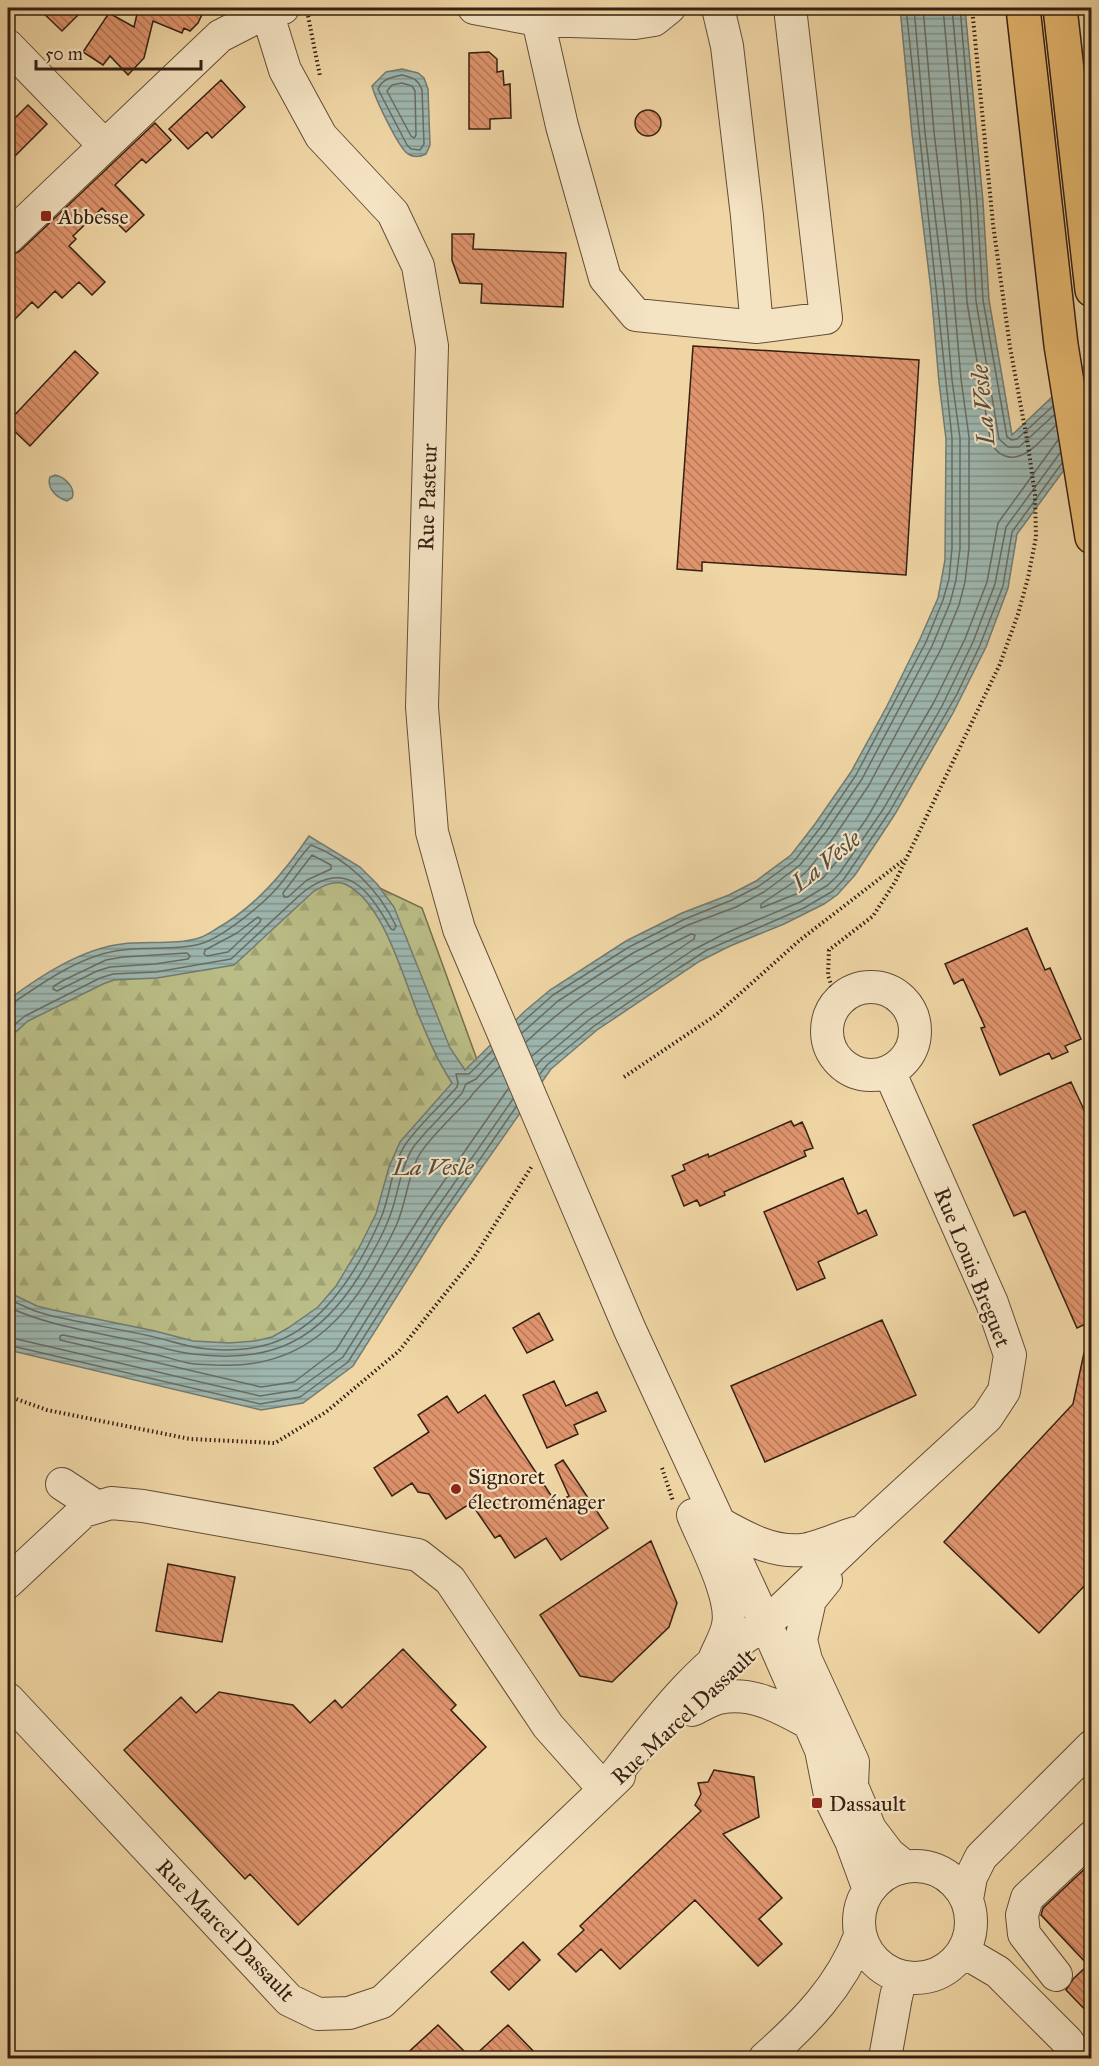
<svg xmlns="http://www.w3.org/2000/svg" width="1099" height="2066" viewBox="0 0 1099 2066" font-family="'IM FELL Great Primer',serif">
	<style>
		.forest { fill: url(#forest-firs); stroke: #786e4c; stroke-width: 1.5 }
		.water { fill: url(#water-rules); stroke: #737b71; stroke-width: 1.5 }
		.lines { fill: none; stroke-linecap: round; stroke-linejoin: round }
		.shore { stroke: #696c61; stroke-width: 1.5 }
		.building { fill: url(#building-back-hatch); stroke: #352012; stroke-width: 1.5 }
		.minor-casing { stroke: #644e37; stroke-width: 34 }
		.highway-casing { stroke: #352012; stroke-width: 36 }
		.path { stroke: #352012; stroke-width: 4; stroke-dasharray: 1.5 3; stroke-linecap: butt }
		.minor { stroke: #f5e4c4; stroke-width: 32 }
		.highway { stroke: #e8bb72; stroke-width: 33 }
		.poi-dot { fill: #8f2418; stroke: #f5e4c4; stroke-width: 2 }
		.labels { text-anchor: middle; stroke-width: 4.5; stroke-linejoin: round; paint-order: stroke }
		.poi-label { font-size: 22px; fill: #352012; stroke: #f5e4c4; text-anchor: start }
		.street-label { font-size: 22px; fill: #352012; stroke: #f5e4c4 }
		.water-label { font-size: 24px; font-style: italic; fill: #544d41; stroke: #f5e4c4 }
	</style>
	<defs>
		<pattern id="forest-firs" width="22" height="20" patternUnits="userSpaceOnUse" patternTransform="scale(1.5)"><rect width="22" height="20" fill="#babd86"/><path d="M5 1l3.5 6h-7zM16 11l3.5 6h-7z" fill="#a0a273"/></pattern>
		<pattern id="water-rules" width="6" height="5" patternUnits="userSpaceOnUse" patternTransform="scale(1.5)"><rect width="6" height="5" fill="#9db7b0"/><path d="M0 2.5h6" fill="none" stroke="#81948e"/></pattern>
		<pattern id="building-back-hatch" width="6" height="6" patternUnits="userSpaceOnUse" patternTransform="scale(1.5)"><rect width="6" height="6" fill="#df946d"/><path d="M-1 5l2 2M0 0l6 6M5-1l2 2" fill="none" stroke="#b67858"/></pattern>
	</defs>
	<rect width="100%" height="100%" fill="#f0d6a5"/>
	<filter id="stains"><feTurbulence type="fractalNoise" baseFrequency=".00333" numOctaves="4"/><feColorMatrix values="0 0 0 0 .2 0 0 0 0 .09 0 0 0 0 .02 0 0 0 .5 -.17"/></filter>
	<radialGradient id="worn" r=".72"><stop offset=".6" stop-color="#630" stop-opacity="0"/><stop offset="1" stop-color="#630" stop-opacity=".3"/></radialGradient>
	<path class="forest" d="M329 864 422 908 496 1112 280 1395 8 1323V1020L152 952 226 944Z"/>
	<path class="water" d="M900 8H965L983 202 989 300 1012 435 1091 360V433L1017 534 1008 588 986 647 953 713 895 814 855 875 837 895 824 904 784 924 730 946 700 961 597 1030 551 1069 443 1223 353 1366 303 1403 261 1410 8 1350V1292L37 1306 53 1310 155 1331 193 1341 229 1343 255 1341 272 1337 288 1328 318 1307 336 1286 359 1248 376 1214 389 1167 400 1142 452 1083C438 1062 428 1038 418 1014 403 977 383 901 345 884 334 880 323 886 314 891L234 965 157 978 114 980 103 984 28 1021 8 1039V1000C40 976 81 949 122 944 145 941 178 945 199 938 205 936 211 932 216 929 255 907 284 873 309 836L360 867 377 884 394 907 450 1048 465 1070 525 1011 550 990 626 941 682 913 729 895 756 881 791 855 815 824 851 772 887 706 920 639 938 598 945 560 946 439 939 382 931 290 912 134Z
		M402 69 418 73 424 78 428 89 430 145 426 154C420 157 413 157 408 154 398 147 375 98 372 86L386 72Z
		M55 475C65 477 76 488 72 498L67 501C57 498 46 488 50 477Z"/>
	<g class="lines">
		<path class="shore" d="M923 8 934 132 953 288 961 379 969 437V548L965 582 959 605 941 649 869 785 834 837 808 870 797 880 761 904V908L796 894 823 878 837 861 867 818 934 702 965 639 987 582 998 523 1058 440
			M943 8 961 204 967 302 990 438C992 446 997 453 1005 456 1025 463 1043 438 1056 425
			M952 8 970 203 976 301 999 439 1008 447H1019L1054 415
			M960 8 977 203 983 300 1007 437 1012 440 1017 439 1053 406
			M402 75C413 78 418 79 422 90L424 144 420 150 411 149 407 145 378 89C382 79 392 77 402 75Z
			M402 83 412 86 415 91 416 135 414 138 411 136 387 91 392 85Z
			M312 855 331 865V869L307 880 288 897H284L283 893Z
			M258 917 261 919 260 922 228 952 207 956 204 954 205 950 237 933Z
			M187 953 190 956 188 959 155 964 110 967 97 971 57 991 53 989 54 986 64 980 106 960 123 957Z
			M8 1005 13 1003C45 981 83 954 123 950 148 946 175 951 200 944 222 938 262 905 277 888 289 875 298 858 311 845 348 859 379 890 396 926L394 930 391 929C368 889 346 857 301 894L231 959 156 972 113 974 100 978 25 1016 8 1030
			M519 1025 553 995 629 947 685 919 732 900 759 886 795 860 820 828 856 775 926 642 943 600 949 579 952 548V438L906 8
			M522 1033 558 1001 633 953 688 925 736 907 764 892 800 865 826 832 862 779 932 646 950 603 956 580 960 548V438L952 380 944 289 925 133 914 8
			M526 1042C574 996 632 963 691 934L695 935 694 939 584 1012 532 1056
			M536 1066 542 1059 589 1020 693 950 724 934 800 902 828 885 839 874 884 808 942 706 973 642 995 584 1006 527 1060 453
			M499 1067C489 1078 477 1087 469 1099 456 1113 426 1141 418 1157 407 1179 406 1204 396 1226 358 1306 313 1371 215 1365 206 1364 197 1365 188 1363 174 1360 161 1355 148 1353 120 1346 92 1341 63 1335L60 1336V1340L261 1387 294 1382 336 1350 424 1210 508 1089
			M540 1074 547 1065 594 1026 679 968 707 950 804 908 833 891 844 879 890 811 957 694 980 645 1003 586 1012 532 1062 463
			M8 1299 35 1311 52 1316C84 1323 117 1329 150 1336 163 1339 176 1343 189 1346 210 1351 237 1351 257 1347 319 1336 358 1271 381 1218 391 1194 391 1167 405 1145 418 1126 441 1105 457 1087L458 1083 456 1074H469L492 1051
			M8 1307C47 1325 88 1331 130 1340 151 1344 172 1352 193 1354 272 1364 319 1341 361 1273 373 1252 386 1230 393 1207 399 1188 401 1168 411 1151 414 1144 421 1139 425 1133 438 1120 450 1106 462 1093L466 1084 476 1079 495 1058
			M8 1337 260 1396 297 1390 343 1357 432 1215 513 1099
			M8 1345 260 1404 300 1397 348 1362 438 1220 516 1107"/>
	</g>
	<path class="building" d="M38 8H85L62 31Z
		M122 8H205L198 23 190 31 184 28 182 33 153 21 144 58 128 75 110 56 103 65 83 52 109 13 134 27 137 14Z
		M489 52 497 59V72L503 71 504 85 510 84 511 118 490 119V129H469V53Z
		M221 80 245 107 212 138 207 132 188 149 169 129Z
		M28 105 47 124 8 163V125Z
		M635 123a13 13 0 1 1 26 0a13 13 0 1 1-26 0Z
		M155 123 171 140 146 163 142 159 115 185 144 215 126 232 102 208 73 236 76 239 69 246 105 282 92 295 79 282 62 298 55 291 38 308 32 302 8 326V257L20 251Z
		M452 234H474L473 249 566 253 563 307 481 303 482 284 460 283 452 260Z
		M693 346 919 360 906 575 702 562V571L677 569Z
		M75 351 98 373 30 446 8 425V422Z
		M1027 928 1045 970 1050 968 1081 1039 1065 1046 1068 1052 1052 1059 1049 1053 1000 1075 981 1028 985 1027 963 979 954 984 945 964Z
		M1071 1082 1092 1127V1321L1077 1328 1025 1211 1014 1216 973 1125Z
		M791 1121 794 1126 802 1122 805 1128 813 1148 804 1151 806 1156 724 1192 725 1195 700 1206 697 1200 684 1206 672 1176 685 1170 683 1165 708 1154 709 1157Z
		M843 1178 858 1214 866 1210 877 1235 818 1262 825 1278 797 1290 764 1212Z
		M539 1313 553 1340 527 1353 513 1328Z
		M882 1320 916 1395 765 1462 731 1386Z
		M1084 1353H1092V1578L1039 1633 944 1542 1073 1404Z
		M554 1381 566 1406 597 1392 606 1411 574 1425 578 1434 547 1448 523 1395Z
		M485 1395 556 1503 569 1496 555 1465 563 1460 608 1528 561 1560 546 1538 515 1558 500 1535 495 1538 471 1503 446 1519 429 1494 418 1492 412 1483 392 1496 374 1468 429 1432 418 1415 447 1396 458 1413Z
		M651 1541 677 1603 669 1627 612 1682 580 1676 540 1615Z
		M168 1564 235 1577 222 1642 156 1631Z
		M403 1649 456 1705 451 1710 486 1747 298 1925 250 1874 245 1879 124 1750 181 1697 196 1713 219 1692 293 1705 310 1723 335 1700 342 1708Z
		M714 1770 754 1777 759 1817 723 1834 782 1898 759 1919 782 1944 758 1966 695 1900 620 1969 601 1949 576 1972 558 1954 584 1930 580 1926 701 1811 695 1805 701 1794 698 1783 708 1782Z
		M1092 1862V2017L1066 1990 1073 1979 1088 1965 1041 1915 1043 1908Z
		M523 1942 540 1960 509 1990 491 1972Z
		M438 2025 471 2058H402Z
		M508 2025 540 2058H472L497 2035Z"/>
	<g class="lines">
		<defs>
			<path id="minor" d="M268 8 267 12 285 70 321 136 393 213 418 266 432 346 422 707 432 832 459 929 630 1330 766 1624 821 1750 831 1800 851 1841 869 1890
				M474 8 538 20 635 23 654 20 669 8
				M538 20 562 126 605 278 636 315 757 327 747 216 727 46 718 8
				M8 46 104 145
				M8 238 220 36 267 12 283 8
				M757 327 826 318 790 8
				M827 1031a44 44 0 1 1 88 0a44 44 0 1 1-88 0Z
				M62 1484 97 1507
				M693 1515C704 1542 734 1597 728 1625 726 1637 718 1649 714 1660
				M719 1523C744 1537 772 1553 802 1550 819 1548 838 1538 855 1533
				M826 1580 810 1600 801 1640 806 1660 853 1762 852 1786
				M8 1582 84 1511 111 1503 143 1506 418 1555 450 1580 548 1726 604 1789C651 1729 698 1662 766 1624L864 1530 987 1417 1004 1391 1010 1355 992 1303 889 1071
				M8 1699 289 2000 318 2014 349 2013 382 2002 619 1776
				M692 1710C701 1706 710 1700 719 1698 752 1691 780 1707 809 1723
				M839 1771 852 1786 870 1829 889 1854 905 1867
				M859 1922a56 56 0 1 1 112 0a56 56 0 1 1-112 0Z
				M967 1899 971 1877 981 1857 1092 1746
				M964 1952 998 1972 1067 2041 1079 2058
				M1056 1975 1024 1934 1022 1915 1027 1898 1092 1837
				M765 2058C805 2023 841 1986 860 1936
				M885 2058 896 1997 901 1977"/>
			<path id="highway" d="M1023 8 1061 345 1092 537
				M1060 8 1092 290"/>
		</defs>
		<use href="#minor" class="minor-casing"/>
		<use href="#highway" class="highway-casing"/>
		<path class="path" d="M308 16 320 76
			M837 1004 828 975 829 950 873 916 895 882 1000 664 1018 614 1028 578 1036 537 1035 495 1028 445 1010 347 993 224 972 8
			M624 1077 716 1015 800 940 905 859
			M8 1396 47 1410 190 1439 275 1443 326 1412 399 1351 473 1259 532 1166
			M662 1468 673 1501"/>
		<use href="#minor" class="minor"/>
		<use href="#highway" class="highway"/>
	</g>
	<g class="poi-dot">
		<rect x="40" y="210" width="12" height="12" rx="3"/>
		<circle cx="456" cy="1489" r="6"/>
		<rect x="811" y="1797" width="12" height="12" rx="3"/>
	</g>
	<g class="labels">
		<g class="poi-label">
			<text x="58" y="224">Abbesse</text>
			<text x="468" y="1484">Signoret<tspan x="468" dy="25">électroménager</tspan></text>
			<text x="829" y="1811">Dassault</text>
		</g>
		<g class="street-label">
			<text transform="translate(427 497) rotate(-88)" y="8">Rue Pasteur</text>
			<text transform="translate(973 1267) rotate(68)" y="8">Rue Louis Breguet</text>
			<text transform="translate(683 1716) rotate(-43)" y="8">Rue Marcel Dassault</text>
			<text transform="translate(226 1930) rotate(46)" y="8">Rue Marcel Dassault</text>
		</g>
		<g class="water-label">
			<text transform="translate(983 405) rotate(-95)" y="8">La Vesle</text>
			<text transform="translate(826 861) rotate(-39)" y="8">La Vesle</text>
			<text x="433" y="1175">La Vesle</text>
		</g>
	</g>
	<rect width="1099" height="2066" fill="none" stroke="#f0d6a5" stroke-width="30"/>
	<rect x="9" y="9" width="1081" height="2048" fill="none" stroke="#352012" stroke-width="3"/>
	<rect x="15" y="15" width="1069" height="2036" fill="none" stroke="#352012" stroke-width="1.5"/>
	<path d="M36 60v9h165v-9" fill="none" stroke="#352012" stroke-width="3"/>
	<text x="45" y="60" font-size="18" fill="#352012" stroke="#f5e4c4" stroke-width="4.5" paint-order="stroke">50 m</text>
	<rect width="100%" height="100%" filter="url(#stains)"/>
	<rect width="100%" height="100%" fill="url(#worn)"/>
</svg>
